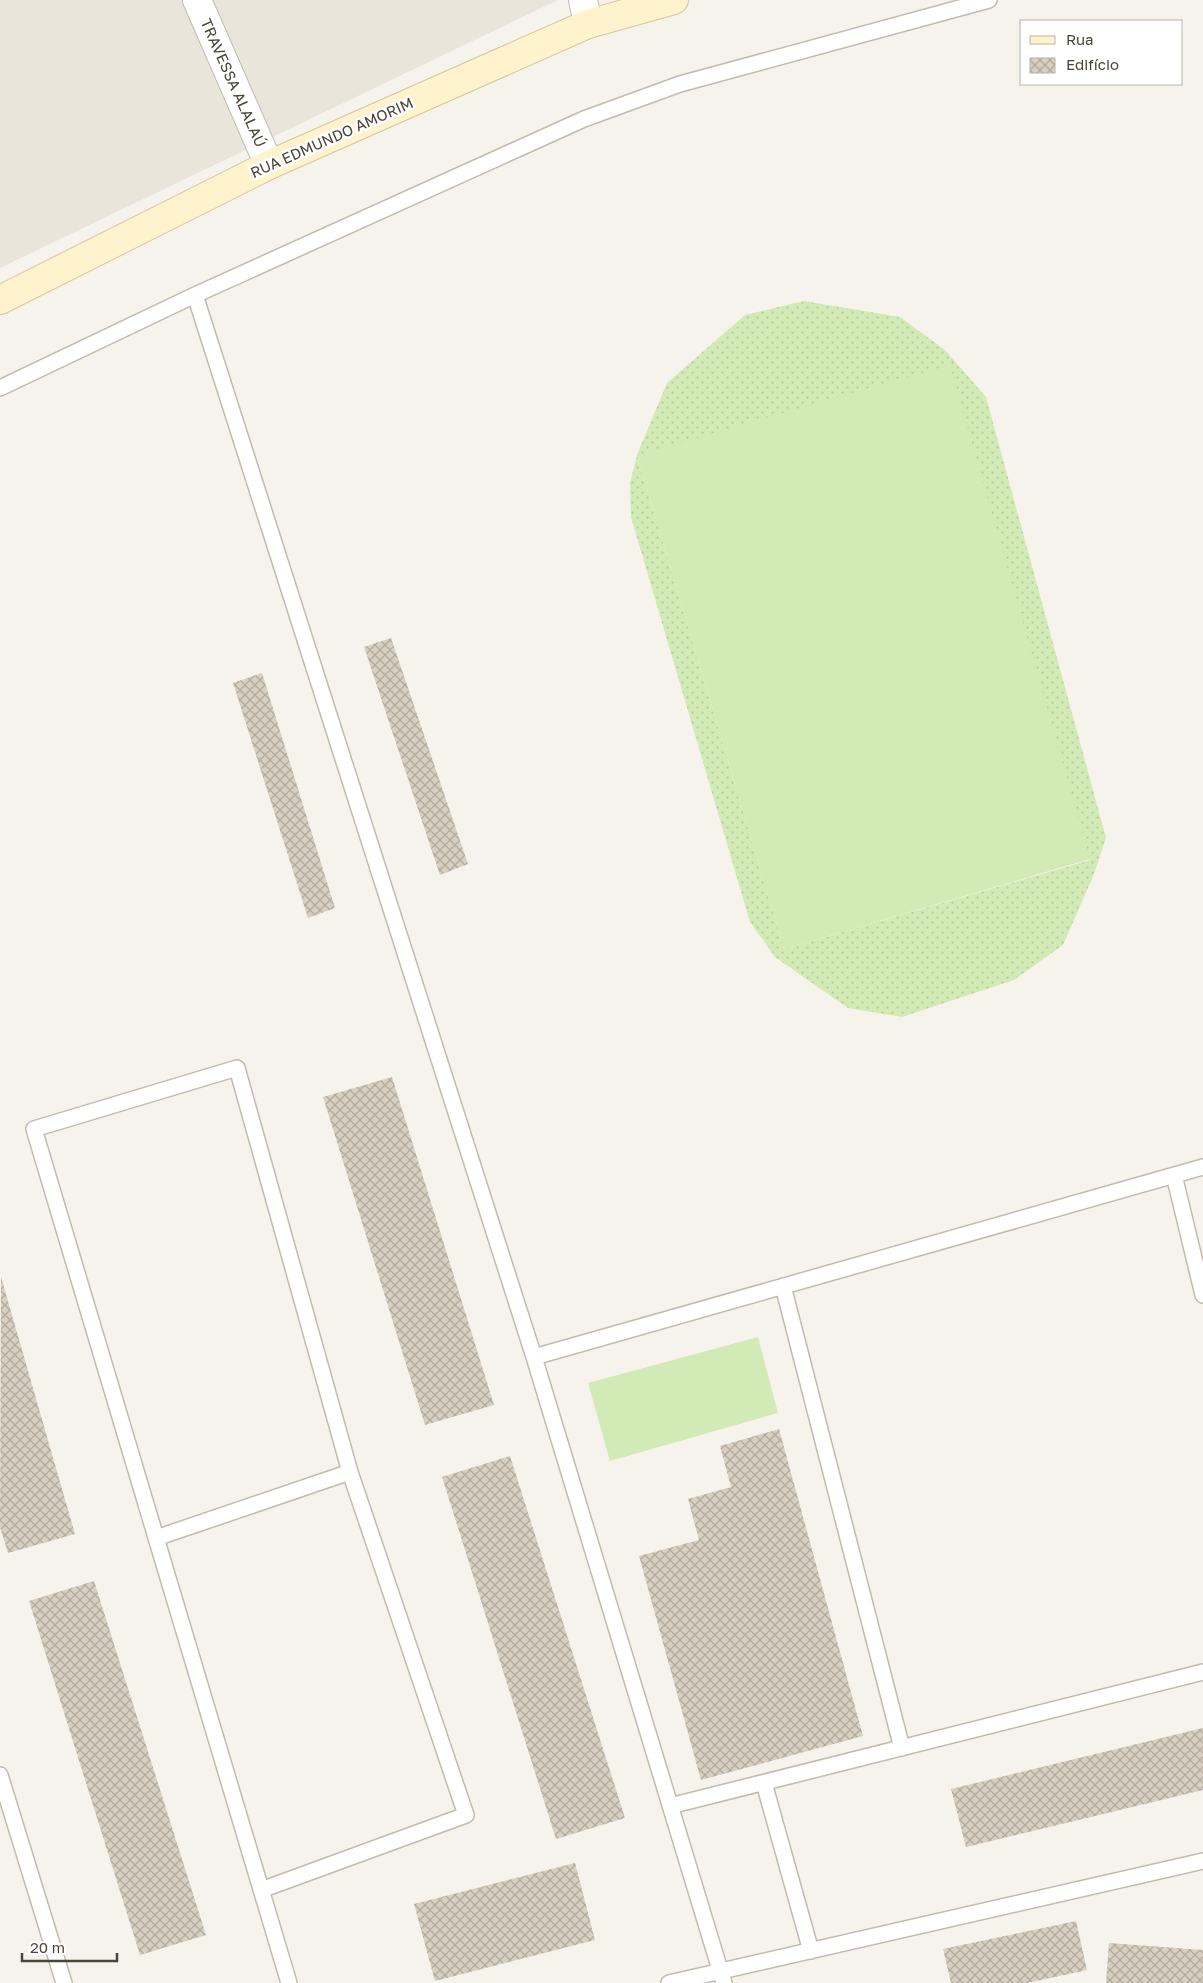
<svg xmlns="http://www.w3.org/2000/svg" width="1203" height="1983" viewBox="0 0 1203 1983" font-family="'Golos Text',sans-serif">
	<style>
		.residential { fill: #eae5da }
		.grass { fill: url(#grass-dots); fill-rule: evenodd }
		.pitch { fill: #d2eab5 }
		.building { fill: url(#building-cross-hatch) }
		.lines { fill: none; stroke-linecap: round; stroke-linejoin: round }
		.lane-casing { stroke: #c2bbae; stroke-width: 18 }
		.street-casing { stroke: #c2bbae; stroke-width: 30 }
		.secondary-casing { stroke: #d6c79b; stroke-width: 30 }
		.lane { stroke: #fff; stroke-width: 15 }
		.street { stroke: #fff; stroke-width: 28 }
		.secondary { stroke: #fff3cd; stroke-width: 28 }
		.labels { text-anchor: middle; stroke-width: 5; stroke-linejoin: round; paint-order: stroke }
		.street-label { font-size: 15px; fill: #4b4439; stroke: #fff }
	</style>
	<defs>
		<pattern id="grass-dots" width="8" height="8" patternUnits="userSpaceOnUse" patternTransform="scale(1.25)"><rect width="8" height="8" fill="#d2eab5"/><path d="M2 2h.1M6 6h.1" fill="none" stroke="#b6ca9c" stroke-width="1.8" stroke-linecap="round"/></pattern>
		<pattern id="building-cross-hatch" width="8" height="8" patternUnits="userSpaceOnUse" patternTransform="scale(1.25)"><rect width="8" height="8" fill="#d8cfc1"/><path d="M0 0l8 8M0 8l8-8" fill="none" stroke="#b1aa9e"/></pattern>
	</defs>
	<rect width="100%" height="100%" fill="#f6f3ec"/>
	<path class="residential" d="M0 0H558L0 268Z"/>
	<path class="grass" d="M804 301 900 317 945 350 986 397 1106 838 1094 874 1063 945 1014 980 902 1017 848 1008 775 957 750 922 631 517 630 483 637 455 667 383 745 315ZM637 455 1090 859V860L784 949Z"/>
	<path class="pitch" d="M950 365 1090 859 784 949 637 455Z
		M758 1337 778 1413 610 1461 588 1383Z"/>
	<path class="building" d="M391 638 468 864 440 875 364 647Z
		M262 673 335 908 308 918 233 683Z
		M392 1077 494 1405 425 1425 323 1097Z
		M1 1277 75 1534 8 1553 0 1527Z
		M779 1429 863 1736 701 1780 639 1556 699 1540 688 1499 731 1487 720 1446Z
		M510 1456 625 1818 556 1839 442 1477Z
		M94 1581 206 1935 140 1955 29 1601Z
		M1203 1728V1790L966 1847 951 1789Z
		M575 1863 595 1940 435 1981 414 1904Z
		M1076 1921 1087 1970 1027 1983H951L943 1949Z
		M1109 1943 1203 1950V1983H1106Z"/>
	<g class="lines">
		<defs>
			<path id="lane" d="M195 295 534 1357 724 1983
				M0 388 195 295 584 119 680 84 989 0
				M1174 1175 1203 1295
				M783 1286 902 1748
				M534 1357 1203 1167
				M156 1538 350 1472
				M0 1775 64 1983
				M764 1783 811 1951
				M670 1806 1203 1672
				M261 1890 466 1815 350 1472 237 1068 34 1129 289 1983
				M669 1983 1203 1861"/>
			<path id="street" d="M197 0 269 165
				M583 0 588 24"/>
			<path id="secondary" d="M0 300 269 165 588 24 674 0"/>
		</defs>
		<use href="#lane" class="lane-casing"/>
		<use href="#street" class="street-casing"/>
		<use href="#secondary" class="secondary-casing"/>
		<use href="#lane" class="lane"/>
		<use href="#street" class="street"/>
		<use href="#secondary" class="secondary"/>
	</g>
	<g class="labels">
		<g class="street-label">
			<text transform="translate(233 83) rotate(66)" y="5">TRAVESSA ALALAÚ</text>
			<text transform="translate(332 138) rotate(-24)" y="5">RUA EDMUNDO AMORIM</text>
		</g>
	</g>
	<rect x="1020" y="20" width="162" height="65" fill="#ffffff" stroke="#b7b4b0"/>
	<rect x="1030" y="36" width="25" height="8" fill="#fff3cd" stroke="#b7b4b0"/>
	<text x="1066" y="45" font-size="15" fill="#4b4439">Rua</text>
	<rect x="1030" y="58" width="25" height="15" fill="url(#building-cross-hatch)" stroke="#b7b4b0"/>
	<text x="1066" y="70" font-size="15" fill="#4b4439">Edifício</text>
	<path d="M22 1953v8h95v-8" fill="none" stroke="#4b4439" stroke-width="2.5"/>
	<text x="30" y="1953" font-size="15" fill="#4b4439" stroke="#ffffff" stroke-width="4" paint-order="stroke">20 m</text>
</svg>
